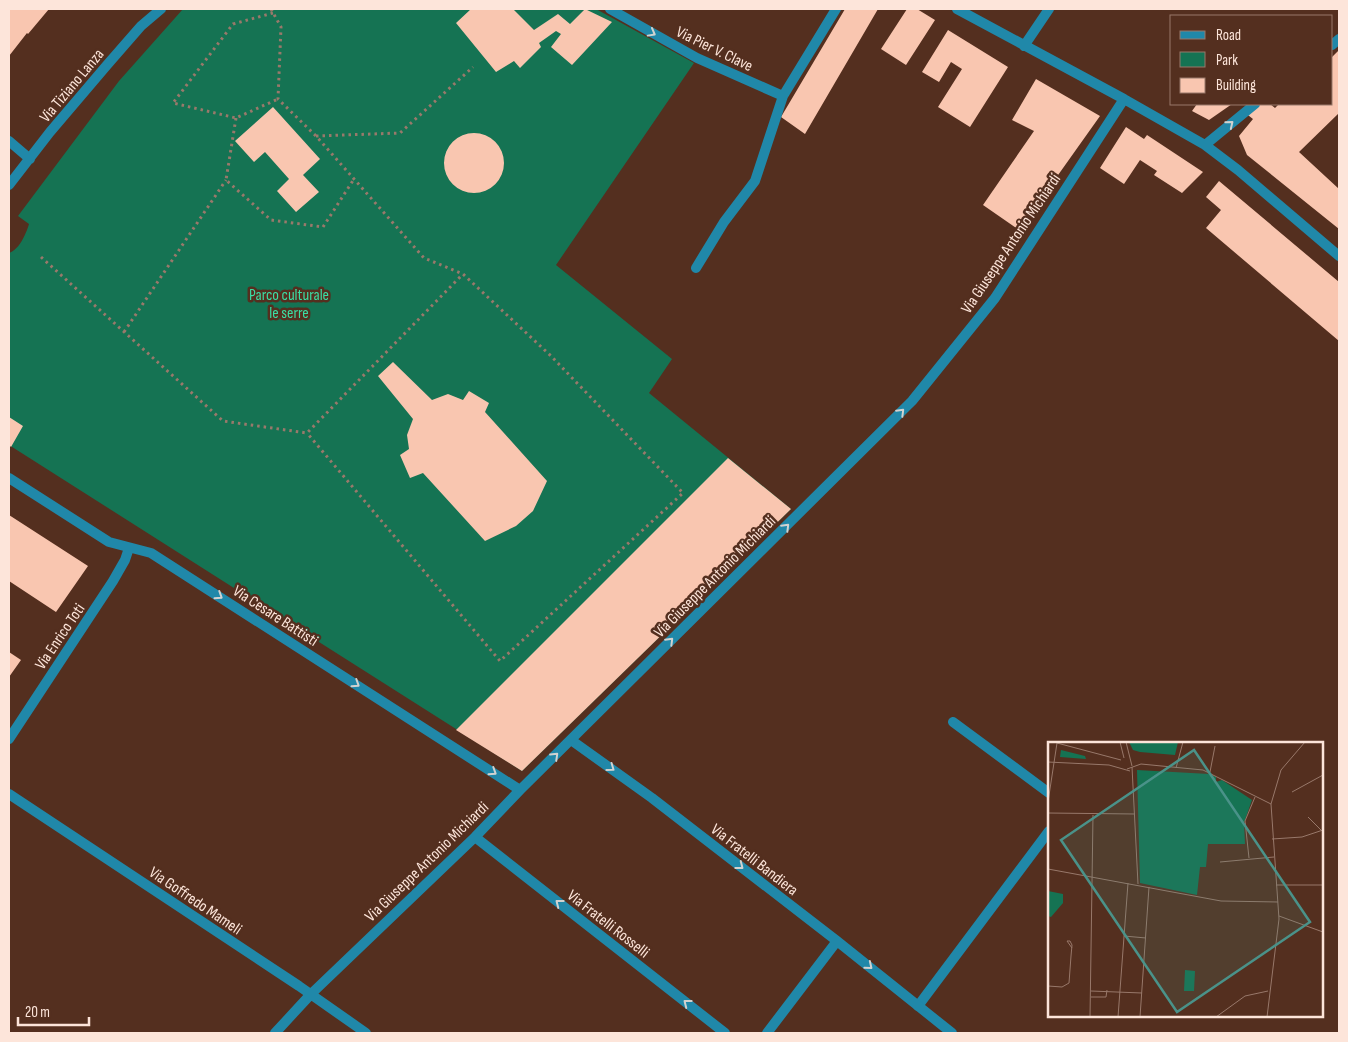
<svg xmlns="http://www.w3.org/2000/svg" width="1348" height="1042" viewBox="0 0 1348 1042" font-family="'Sofia Sans Condensed',sans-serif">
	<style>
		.green { fill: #157353 }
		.building { fill: #f9c6b0 }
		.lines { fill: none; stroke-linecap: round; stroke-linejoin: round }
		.path { stroke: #99796b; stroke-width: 3; stroke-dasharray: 2.5 4; stroke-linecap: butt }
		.service { stroke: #2088a9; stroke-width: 10 }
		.minor { stroke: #2088a9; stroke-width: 10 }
		.oneway { stroke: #d1d2d0 }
		.labels { text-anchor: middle; stroke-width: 5; stroke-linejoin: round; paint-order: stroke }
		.street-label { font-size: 16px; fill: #fde5da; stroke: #542f1f }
		.park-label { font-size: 16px; fill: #3adea4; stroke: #542f1f }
		.inset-road { fill: none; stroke: #98786a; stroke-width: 1 }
		.view { fill: #4a9289; fill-opacity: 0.15; stroke: #4a9289; stroke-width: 2.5 }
		.inset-edge { fill: none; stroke: #fde5da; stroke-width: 2.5 }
	</style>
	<rect width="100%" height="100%" fill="#542f1f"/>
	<path class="green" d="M183 9H596L694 63 556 265 672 359 649 393 791 509 522 771 9 445V253C19 250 26 234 29 224L18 216 119 81Z"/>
	<path class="building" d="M9 9H49L28 34 27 33 9 56Z
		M471 9H513L534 30 558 14 570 24 585 9 612 22 572 65 551 47 561 34 556 31 539 43 541 47 520 68 514 61 496 72 456 23Z
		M845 9H878L805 134 781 117Z
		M907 9H917L935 20 906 65 881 49Z
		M948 30 1008 67 970 127 938 107 962 69 951 62 939 82 922 72Z
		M1339 50V113L1299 152 1339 189V229L1247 155 1239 136 1253 119 1244 112 1256 104H1270L1275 108 1279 104H1332V57Z
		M1036 79 1100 116 1019 230 983 205 1034 131 1012 120Z
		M1197 104H1232L1209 120 1192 111Z
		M273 107 320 159 303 175 319 192 296 212 277 191 289 179 265 152 254 162 235 141Z
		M1126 127 1144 139 1147 135 1203 172 1182 193 1154 175 1157 171 1140 160 1124 184 1100 168Z
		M444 163a30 30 0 1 1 60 0a30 30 0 1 1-60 0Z
		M1219 181 1339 282V341L1206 228 1221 210 1206 197Z
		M393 362 432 400 448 394 463 400 469 391 489 403 485 412 547 481 533 511 516 526 485 541 423 473 410 478 400 455 409 449 407 435 413 419 378 376Z
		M9 417 23 426 11 447 9 445Z
		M728 458 791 509 522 771 456 730Z
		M9 515 88 566 56 612 9 581Z
		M9 652 21 660 9 677Z"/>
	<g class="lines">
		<path class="path" d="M271 9 281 27 278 99 316 136 424 258 463 274 551 356 683 493 500 661 307 433
			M273 13 233 24 173 103 236 118 278 99
			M236 118 226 180 271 220 323 227 354 179
			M316 136 400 133 473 67
			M41 257 223 421 307 433 463 274
			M124 332 226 180"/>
		<path class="service" d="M953 722 1049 793
			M918 1006 1049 831"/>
		<path class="minor" d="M610 9 697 58 783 96
			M957 9 1124 99 1205 145 1238 170 1339 256
			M1332 45 1339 39
			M1024 46 1049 9
			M9 141 30 159
			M1205 145 1255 104
			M9 185 50 132 107 65 141 26 161 9
			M696 268 724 222 755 181 783 96 836 9
			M9 478 109 542 151 553 520 790
			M9 739 113 581 125 560 129 548
			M571 740 652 798 837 941 952 1033
			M9 794 299 986 366 1033
			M475 837 725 1033
			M275 1033 311 994 475 837 520 790 912 401 995 298 1124 99
			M767 1033 837 941"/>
	</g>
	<defs><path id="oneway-chevron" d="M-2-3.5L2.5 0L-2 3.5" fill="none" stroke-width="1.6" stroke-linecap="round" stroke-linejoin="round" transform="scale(1.25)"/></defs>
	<g class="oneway">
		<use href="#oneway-chevron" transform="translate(652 33) rotate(29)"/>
		<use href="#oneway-chevron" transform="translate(1230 124) rotate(-39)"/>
		<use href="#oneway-chevron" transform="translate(901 412) rotate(-45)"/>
		<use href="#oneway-chevron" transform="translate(786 527) rotate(-45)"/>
		<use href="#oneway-chevron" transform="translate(219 596) rotate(33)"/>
		<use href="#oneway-chevron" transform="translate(670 641) rotate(-45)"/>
		<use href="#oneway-chevron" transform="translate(356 684) rotate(33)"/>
		<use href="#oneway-chevron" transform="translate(555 756) rotate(-44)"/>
		<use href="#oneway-chevron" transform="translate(611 768) rotate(36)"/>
		<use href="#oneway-chevron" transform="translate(493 772) rotate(33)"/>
		<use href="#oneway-chevron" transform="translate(740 866) rotate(38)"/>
		<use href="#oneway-chevron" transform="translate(559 903) rotate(-142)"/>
		<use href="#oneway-chevron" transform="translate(869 966) rotate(39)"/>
		<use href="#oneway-chevron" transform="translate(687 1003) rotate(-142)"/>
	</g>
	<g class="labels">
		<g class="street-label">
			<text transform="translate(715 48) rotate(26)" y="6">Via Pier V. Clave</text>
			<text transform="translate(71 85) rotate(-50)" y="6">Via Tiziano Lanza</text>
			<text transform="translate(1010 243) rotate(-56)" y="6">Via Giuseppe Antonio Michiardi</text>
			<text transform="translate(714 576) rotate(-45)" y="6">Via Giuseppe Antonio Michiardi</text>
			<text transform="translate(276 615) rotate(33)" y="6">Via Cesare Battisti</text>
			<text transform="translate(59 636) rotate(-56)" y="6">Via Enrico Toti</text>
			<text transform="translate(755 859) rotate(38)" y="6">Via Fratelli Bandiera</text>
			<text transform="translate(426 861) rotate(-44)" y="6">Via Giuseppe Antonio Michiardi</text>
			<text transform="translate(196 900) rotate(34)" y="6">Via Goffredo Mameli</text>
			<text transform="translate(609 923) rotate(38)" y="6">Via Fratelli Rosselli</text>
		</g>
		<g class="park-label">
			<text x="289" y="300">Parco culturale<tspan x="289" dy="18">le serre</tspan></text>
		</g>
	</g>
	<g transform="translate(1048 742)">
		<rect width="275" height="275" fill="#542f1f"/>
		<path d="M81 0H130L127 13 92 10 85 8ZM13 8 37 14 38 17 12 15ZM89 28 161 32 168 35V40L174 38 204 58 196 81 197 102H160L158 125H152L149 153 92 141ZM0 149 15 152V161L3 175 0 174ZM137 228 147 229 146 249H136Z" fill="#157353"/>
		<path class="inset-road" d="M72 0 76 16M78 0 84 24M0 20 61 23 82 29M84 25 90 142M128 26 135 0M79 27 93 22 155 28 223 62M162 30 167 4M244 50 275 33M0 60 9 1 73 18M0 71 87 72M260 75 275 90M224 97 254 95 275 88M201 116 197 79 207 55M172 120 226 115M0 127 173 159 230 160M228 143H274M231 174 275 190M76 194 98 196M0 244 14 245 21 241 23 214 24 203 22 199H19L24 206M43 249 94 251M43 255H58L59 248M42 275 45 73M70 275 80 141M92 275 101 145M168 275 197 254 220 249M219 275 231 177 223 62 233 28 257 0"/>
		<path class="view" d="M146 8 262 180 129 270 13 98Z"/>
		<rect width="275" height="275" class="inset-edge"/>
	</g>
	<rect width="1348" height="1042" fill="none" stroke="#fde5da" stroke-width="20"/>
	<rect x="1170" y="15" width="162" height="90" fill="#542f1f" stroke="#98786a"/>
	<rect x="1180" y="31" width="25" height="8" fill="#2088a9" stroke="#98786a"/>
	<text x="1216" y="40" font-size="15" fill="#fde5da">Road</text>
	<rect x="1180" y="52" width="25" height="15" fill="#157353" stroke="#98786a"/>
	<text x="1216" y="65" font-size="15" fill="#fde5da">Park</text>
	<rect x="1180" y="78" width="25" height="15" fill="#f9c6b0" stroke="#98786a"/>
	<text x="1216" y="90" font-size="15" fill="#fde5da">Building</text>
	<path d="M18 1017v8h71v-8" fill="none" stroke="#fde5da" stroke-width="2.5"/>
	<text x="25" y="1017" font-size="15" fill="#fde5da" stroke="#542f1f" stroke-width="4" paint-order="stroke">20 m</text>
</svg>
